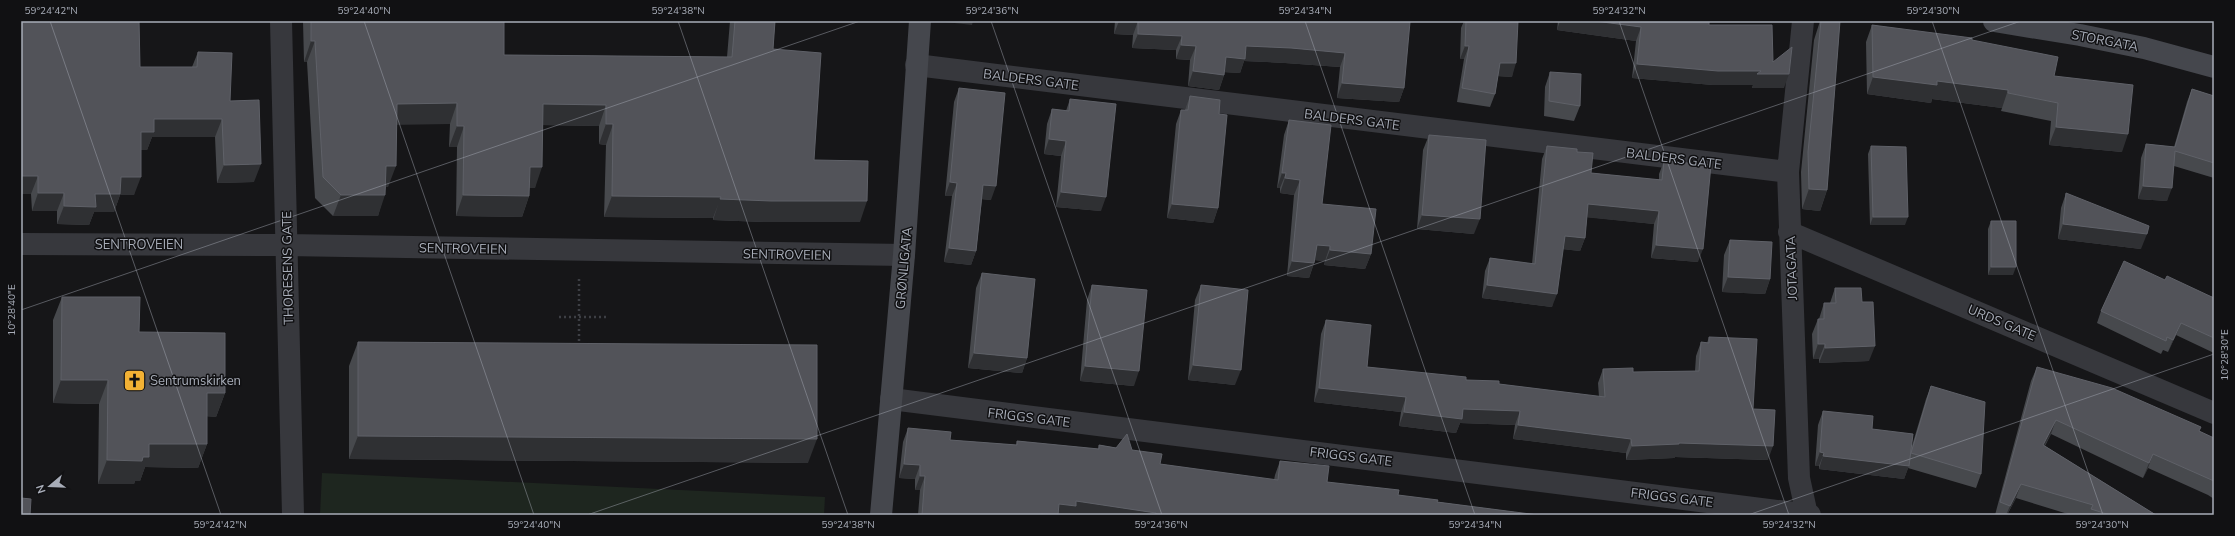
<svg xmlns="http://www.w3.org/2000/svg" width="2235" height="536" viewBox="0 0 2235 536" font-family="'Nunito Sans',sans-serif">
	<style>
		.green { fill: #1e261f }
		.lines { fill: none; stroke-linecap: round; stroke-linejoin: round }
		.path { stroke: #3d3f44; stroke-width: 2.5; stroke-dasharray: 2 3; stroke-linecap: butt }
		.minor { stroke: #37383d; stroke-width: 22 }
		.secondary { stroke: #45474d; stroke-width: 22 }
		.wall { fill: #47494d }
		.shaded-wall { fill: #2f3033 }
		.building { fill: #525359; stroke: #5f6168 }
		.ticks { fill: none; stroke: #a8adb8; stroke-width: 1; stroke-opacity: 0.45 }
		.labels { text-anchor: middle; stroke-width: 3; stroke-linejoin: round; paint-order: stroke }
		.street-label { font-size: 13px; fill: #a8adb8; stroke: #111113 }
		.poi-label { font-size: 13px; fill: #a8adb8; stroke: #111113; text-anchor: start }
		.neatline { fill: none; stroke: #a8adb8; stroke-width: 1.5 }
		.ticks-label { font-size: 10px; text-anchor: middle; fill: #a8adb8 }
	</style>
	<rect width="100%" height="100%" fill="#161618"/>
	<path class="green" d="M322 473 825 497 824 515H320Z"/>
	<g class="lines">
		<path class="path" d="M559 317H607
			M579 346V277"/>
		<path class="minor" d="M281 21 293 515
			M1803 21 1788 172 1799 478 1807 515
			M916 65 1788 172
			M1789 232 2214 413
			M21 244 286 245 904 255
			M891 399 1810 515"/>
		<path class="secondary" d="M1994 21 2080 35 2144 48 2214 67
			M881 515 904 255 920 21"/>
	</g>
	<path class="wall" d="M21 21H139L140 67H192L198 52 230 101 254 182 217 183 215 137H152L147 150H141L134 195H120L114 212H94L89 225 57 224V211H32L31 194H21Z
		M303 21H504V55L727 57 730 21H775L773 49 814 160 860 222H764L713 220V218L604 217 606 145 599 144V126L543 125 535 188H529V196L522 217 456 216 457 147H449L450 124H396L388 187H386L378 216H333L315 198 307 62H304Z
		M1115 21H1387L1404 88 1399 102 1337 98 1340 67 1285 63 1244 61 1240 73 1224 72V75L1219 90 1188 86 1190 60 1176 59V50L1132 48 1133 35 1114 34Z
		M1464 21H1518L1512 77 1498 76 1495 94 1490 107 1457 102 1464 59H1460L1461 28Z
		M1558 21H1709V25L1773 62 1784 88H1752L1753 85H1713L1632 78 1636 41 1557 30Z
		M1820 21H1840L1827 190 1820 211 1802 209 1801 172 1814 40Z
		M1872 25 1972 40 2054 76 2122 152 2049 145 2051 121 2001 111 2002 108 1932 99 1931 103 1867 94 1866 42Z
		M1550 72 1580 106 1574 121 1544 116 1545 87Z
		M959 88 991 200 982 199 976 251 971 265 944 262 952 196H945L954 102Z
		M2192 89 2214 96V178L2174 166 2167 201 2138 199 2141 158 2146 144 2174 147 2187 102Z
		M1190 96 1219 114 1218 208 1213 223 1167 218 1176 124 1181 110H1185Z
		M1070 99 1101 211 1056 207 1061 156 1044 154 1047 124 1052 109 1066 111Z
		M1289 120 1322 204 1371 254 1365 269 1324 265 1325 261 1315 260 1309 278 1287 276 1294 195 1280 193V188H1277L1284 135Z
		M1429 135 1474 234 1417 229 1423 150Z
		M1547 146 1577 152 1591 173 1659 180V174L1664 161 1698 262 1651 258 1654 224 1587 217 1585 238 1580 251 1563 249 1552 307 1482 298 1485 271 1490 258 1532 264 1542 159Z
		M1871 146 1905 225H1870L1868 154Z
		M2066 193 2141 249 2058 239 2061 208Z
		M1991 221 2013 275H1988V229Z
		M1730 240 1770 279 1765 294 1722 292 1724 255Z
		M982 273 1027 358 1022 373 968 368 976 288Z
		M2165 280 2213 297 2214 291V353L2176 335 2168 352 2163 350 2161 354 2097 323 2101 311Z
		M1092 285 1134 386 1080 381 1087 300Z
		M1201 285 1235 385 1188 380 1195 300Z
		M1835 288 1862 302 1869 361 1819 363V359H1813L1812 334 1818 319H1819L1824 303H1830Z
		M62 297 139 332 225 393 216 417 207 416V444L198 468 145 467 140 481H135L134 484H98L99 404 53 403V320Z
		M1326 320 1367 367 1599 397 1598 383 1603 369 1633 372 1695 371 1696 356 1701 342 1707 343 1709 337 1753 409 1768 460 1675 457 1674 458 1626 460V453L1513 439 1515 425 1460 423 1456 433 1399 426 1401 412 1314 402 1321 334Z
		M358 342 808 463 349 459V366Z
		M2037 367 2199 431 2214 438V499L2208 495 2148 468 2143 478 2051 434 2045 446 2156 515H2071L2016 498 2007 515H1995L2031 381Z
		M1931 386 1981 474 1976 488 1908 468 1904 479 1819 469V466H1815L1818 425 1823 411 1872 429 1911 449 1926 399Z
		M908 428 950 440 1016 445 1017 441 1098 449 1099 445 1132 450 1160 464 1274 480 1275 475 1280 461 1327 482 1437 502 1538 515H918L920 490H915V479L899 478 903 442Z"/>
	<path class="shaded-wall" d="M937 21H973L972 25Z
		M1119 21H1138L1133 35 1114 34Z
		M1560 21H1595L1641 27 1636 41 1557 30Z
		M1138 34 1182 36 1176 50 1132 48Z
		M311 41H315L307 62H304Z
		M1181 45 1196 46 1190 60 1176 59Z
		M1246 46 1291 48 1345 53 1340 67 1285 63 1244 61 1240 73 1221 72 1226 57Z
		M1465 46H1469L1464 59H1460Z
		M1500 63H1516L1512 77 1495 76Z
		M1637 64 1761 71 1789 74 1784 88H1752L1753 85H1713L1632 78Z
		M1193 71 1224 75 1219 90 1188 86Z
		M1873 77 1937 81 2008 90 2002 108 1932 99 1931 103 1867 94Z
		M1342 83 1404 88 1399 102 1337 98Z
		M457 103 450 124 389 125 397 104Z
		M543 104 606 105 599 126 536 125Z
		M154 119H222L215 137H152L147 150H134L141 132Z
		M606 124H613L606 145 599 144Z
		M457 126H464L457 147H449Z
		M2056 127 2128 134 2122 152 2049 145Z
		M1049 139 1066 141 1061 156 1044 154Z
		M261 164 254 182 217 183 224 165Z
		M386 166H396L388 187H378Z
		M530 167H542L535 188H522Z
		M1282 173H1286L1280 188H1277Z
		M21 176H38L31 194H21Z
		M121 177H141L134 195H120L114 212H94L89 225 57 224 64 206Z
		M1285 178 1300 180 1294 195 1280 193Z
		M950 182 957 183 952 196H945Z
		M983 185 996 186 991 200 978 199Z
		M2143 186 2172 188 2167 201 2138 199Z
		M1809 189 1827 190 1820 211 1802 209Z
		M1061 192 1106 197 1101 211 1056 207Z
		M38 193H64L57 211H32Z
		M341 195H385L378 216H333Z
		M463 195 529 196 522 217 456 216Z
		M612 196 721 197 713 218 604 217Z
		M720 199 867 201 860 222H764L713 220Z
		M1172 204 1218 208 1213 223 1167 218Z
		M1588 204 1659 211 1654 224 1583 217Z
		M1422 215 1480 219 1474 234 1417 229Z
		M1873 217H1908L1905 225H1870Z
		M2063 224 2147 234 2141 249 2058 239Z
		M1565 236 1585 238 1580 251 1561 249Z
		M1317 245 1330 246 1325 261 1311 260Z
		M1656 245 1703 249 1698 262 1651 258Z
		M949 248 976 251 971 265 944 262Z
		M1330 250 1371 254 1365 269 1324 265Z
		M1292 261 1314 263 1309 278 1287 276Z
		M1991 267H2016L2013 275H1988Z
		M1728 277 1770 279 1765 294 1722 292Z
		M1487 285 1557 294 1552 307 1482 298Z
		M2181 323 2176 335 2168 352 2173 340Z
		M1818 344H1825L1819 359H1813Z
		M1875 346 1869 361 1819 363 1825 348Z
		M974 353 1027 358 1022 373 968 368Z
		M1193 365 1241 370 1235 385 1188 380Z
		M1085 366 1139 371 1134 386 1080 381Z
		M61 380H108L99 404 53 403Z
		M1319 388 1406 397 1401 412 1314 402Z
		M207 393H225L216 417 198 416Z
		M1463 409 1520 411 1515 425 1460 423 1456 433 1399 426 1404 412Z
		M2056 420 2051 434 2037 459 2043 445Z
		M1518 425 1631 439 1626 453 1513 439Z
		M358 436 817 439 808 463 349 459Z
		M1679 443 1773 446 1768 460 1675 457 1674 458 1626 460 1632 446Z
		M149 444H207L198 468 145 467 140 481H135L134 484H98L107 460Z
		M1820 452 1824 453 1819 466H1815Z
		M2153 454 2148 468 2143 478 2149 463Z
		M1823 456 1909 466 1904 479 1819 469Z
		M904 464 920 465 915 479 899 478Z
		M920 476H925L920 490H915Z
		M2021 484 2016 498 2007 515H2006L2010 506Z
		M1076 501 1156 513 1155 515H1040L1041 514 1059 504Z"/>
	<path class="building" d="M22 21H139L140 67H197L198 52 232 53 230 101 259 100 261 164 224 165 222 119H154V132H141V177H121L120 194H95L96 207 64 206V193H38V176H21V35Z
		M311 21H504V55L732 57 735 21H775L773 49 821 53 814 160 868 161 867 201H771L720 199 721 197 612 196 613 124H606V105L543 104 542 167H530L529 196 463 195 464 126H457V103L397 104 396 166H386L385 195H341L323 177 315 41H311Z
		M1138 21H1387L1410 22 1404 88 1342 83 1345 53 1291 48 1246 46 1245 59 1226 57 1224 75 1193 71 1196 46 1181 45 1182 36 1138 34Z
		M1466 21H1518L1516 63H1500L1495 94 1462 88 1469 46H1465Z
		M1595 21H1709V25H1772L1773 62 1792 47 1789 74H1757L1761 71H1718L1637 64 1641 27Z
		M1821 21H1840L1827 190 1809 189 1808 152Z
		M1872 25 1972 38V40L2058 57 2054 76 2133 85 2128 134 2056 127 2058 103 2008 93V90L1937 81V85L1873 77Z
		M1550 72 1581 74 1580 106 1549 101Z
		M959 88 1005 93 996 186 983 185 976 251 949 248 957 183 950 182Z
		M2192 89 2214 96V163L2175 151 2172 188 2143 186 2146 144 2175 147Z
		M1190 96 1220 100 1219 114 1227 115 1218 208 1172 204 1181 110H1188Z
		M1070 99 1116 104 1106 197 1061 192 1066 141 1049 139 1052 109 1069 111Z
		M1289 120 1331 125 1322 204 1376 209 1371 254 1330 250V246L1317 245 1314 263 1292 261 1300 180 1285 178 1286 173H1282Z
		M1429 135 1486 140 1480 219 1422 215Z
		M1547 146 1577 149V152L1593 153 1591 173 1662 180 1664 161 1711 165 1703 249 1656 245 1659 211 1588 204 1585 238 1565 236 1557 294 1487 285 1490 258 1535 264Z
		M1871 146 1906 147 1908 217H1873Z
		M2066 193 2149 226 2147 234 2063 224Z
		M1991 221H2016V267H1991Z
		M1730 240 1772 242 1770 279 1728 277Z
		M2124 261 2165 280 2167 276 2214 298V338L2181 323 2173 340 2167 337 2166 341 2101 311Z
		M982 273 1035 279 1027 358 974 353Z
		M1092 285 1147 290 1139 371 1085 366Z
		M1201 285 1248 290 1241 370 1193 365Z
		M1835 288H1861L1862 302H1873L1875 346 1825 348V344H1818V319H1824V303H1836Z
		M62 297H140L139 332 225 333V393H207V444H149V457H143L142 461 107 460 108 380H61Z
		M1326 320 1371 325 1367 367 1466 377V380L1499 381V384L1605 397 1603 369 1633 368V372L1699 371 1701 342 1709 343V337L1757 339 1753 409 1775 410 1773 446 1679 443V444L1632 446 1631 439 1518 425 1520 411 1463 409 1462 419 1404 412 1406 397 1319 388Z
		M358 342 817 345V439L358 436Z
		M2037 367 2112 388 2201 427 2199 431 2214 438V481L2153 454 2149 463 2056 420 2043 445 2156 515H2110L2091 509 2093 505 2021 484 2010 506 2000 502Z
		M1931 386 1985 402 1981 474 1911 453Z
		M1823 411 1873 416 1872 429 1913 434 1909 466 1823 456 1824 453 1820 452Z
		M908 428 951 432 950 440 1017 445V441L1099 449V445L1116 448 1127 434 1132 450 1162 454 1160 464 1278 480 1280 461 1329 466 1327 482 1399 490 1398 495 1438 500 1437 502 1538 515H1156V513L1076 501V506L1059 504 1058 515 1041 514V515H922L925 476H920V465L904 464Z
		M21 498 31 499 30 515H21Z"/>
	<path class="ticks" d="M50 21 221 515M364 21 534 515M678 21 848 515M991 21 1162 515M1305 21 1475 515M1619 21 1789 515M1932 21 2103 515M21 310 860 21M587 515 2021 21M1748 515 2214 354"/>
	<defs>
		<symbol id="church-square" viewBox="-11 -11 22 22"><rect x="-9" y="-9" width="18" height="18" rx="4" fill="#f2b134" stroke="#111113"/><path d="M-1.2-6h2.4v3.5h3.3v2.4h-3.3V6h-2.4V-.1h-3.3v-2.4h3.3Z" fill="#111"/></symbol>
	</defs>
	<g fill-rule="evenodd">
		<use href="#church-square" x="122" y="368" width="25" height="25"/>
	</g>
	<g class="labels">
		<g class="street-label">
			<text transform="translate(2105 40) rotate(11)" y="5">STORGATA</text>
			<text transform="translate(1031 79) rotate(7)" y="5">BALDERS GATE</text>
			<text transform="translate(1352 119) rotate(7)" y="5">BALDERS GATE</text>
			<text transform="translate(1674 158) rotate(7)" y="5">BALDERS GATE</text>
			<text x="139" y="249">SENTROVEIEN</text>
			<text transform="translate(463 248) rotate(1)" y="5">SENTROVEIEN</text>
			<text transform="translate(787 254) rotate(1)" y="5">SENTROVEIEN</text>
			<text transform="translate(287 268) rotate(-91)" y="5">THORESENS GATE</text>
			<text transform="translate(903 268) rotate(-85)" y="5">GRØNLIGATA</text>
			<text transform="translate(1791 268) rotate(-92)" y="5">JOTAGATA</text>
			<text transform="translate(2002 322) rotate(23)" y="5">URDS GATE</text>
			<text transform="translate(1029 417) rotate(7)" y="5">FRIGGS GATE</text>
			<text transform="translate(1351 456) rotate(7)" y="5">FRIGGS GATE</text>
			<text transform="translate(1672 497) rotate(7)" y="5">FRIGGS GATE</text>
		</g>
		<g class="poi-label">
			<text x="150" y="385">Sentrumskirken</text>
		</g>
	</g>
	<rect width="2235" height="536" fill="none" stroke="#111113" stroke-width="44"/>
	<g transform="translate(50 486) rotate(251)" stroke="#111113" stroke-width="3" paint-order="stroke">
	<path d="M0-3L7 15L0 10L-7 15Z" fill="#a8adb8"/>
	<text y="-6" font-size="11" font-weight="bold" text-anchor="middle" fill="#a8adb8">N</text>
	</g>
	<rect x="22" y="22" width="2191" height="492" class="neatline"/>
	<g class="ticks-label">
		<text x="51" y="14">59°24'42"N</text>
		<text x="364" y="14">59°24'40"N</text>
		<text x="678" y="14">59°24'38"N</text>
		<text x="992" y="14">59°24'36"N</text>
		<text x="1305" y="14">59°24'34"N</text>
		<text x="1619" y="14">59°24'32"N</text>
		<text x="1933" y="14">59°24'30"N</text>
		<text transform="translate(11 310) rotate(-90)" y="4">10°28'40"E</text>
		<text transform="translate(2224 355) rotate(-90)" y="4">10°28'30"E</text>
		<text x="220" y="528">59°24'42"N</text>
		<text x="534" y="528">59°24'40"N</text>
		<text x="848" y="528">59°24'38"N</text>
		<text x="1161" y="528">59°24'36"N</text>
		<text x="1475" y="528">59°24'34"N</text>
		<text x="1789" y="528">59°24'32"N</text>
		<text x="2102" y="528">59°24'30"N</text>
	</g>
</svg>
